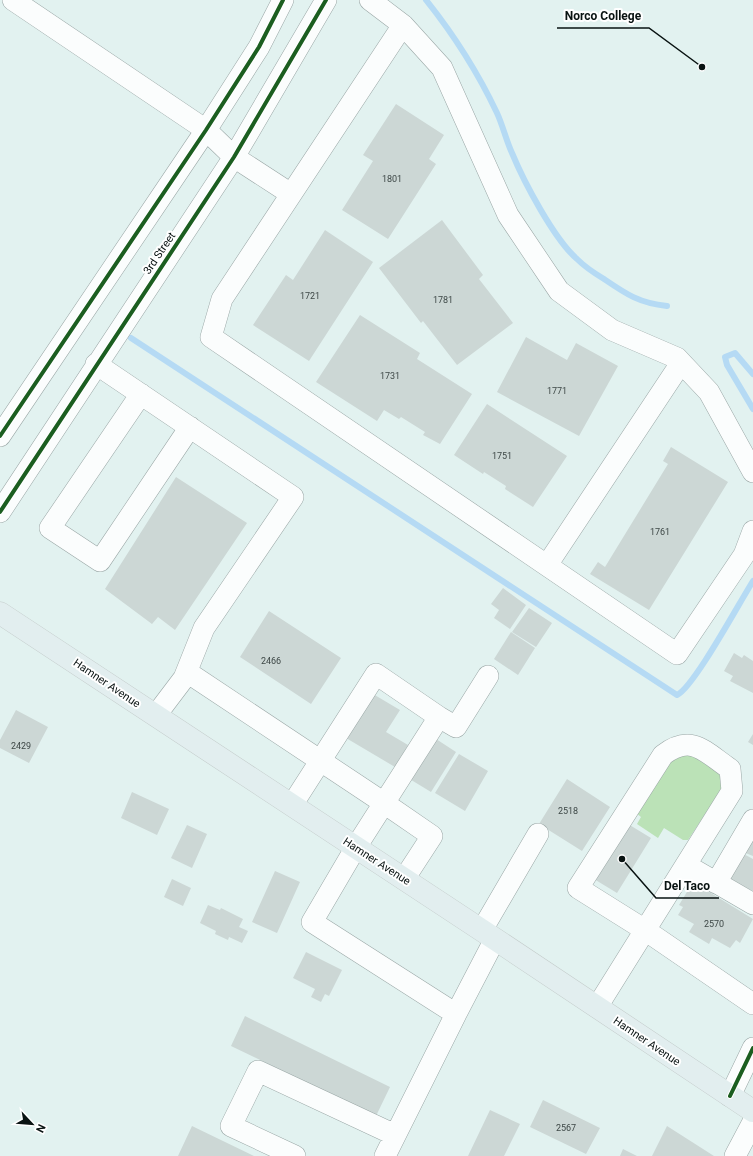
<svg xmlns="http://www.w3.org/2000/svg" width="753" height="1156" viewBox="0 0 753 1156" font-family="Roboto,sans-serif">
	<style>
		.green { fill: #bbe2b7 }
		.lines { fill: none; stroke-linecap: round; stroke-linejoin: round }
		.stream { stroke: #b5daf4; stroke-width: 6 }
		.building { fill: #ccd7d5 }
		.minor-casing { stroke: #99a6a5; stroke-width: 22 }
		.major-casing { stroke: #c3cbca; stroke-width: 23 }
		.minor { stroke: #fbfdfd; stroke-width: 21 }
		.major { stroke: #e2eeef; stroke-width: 22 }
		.cycleway-casing { stroke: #fff; stroke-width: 6 }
		.cycleway { stroke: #1b5e20; stroke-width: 4 }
		.labels { text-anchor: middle; stroke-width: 4; stroke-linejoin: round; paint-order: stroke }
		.number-label { font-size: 9px; fill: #3d4746 }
		.street-label { font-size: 11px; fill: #091312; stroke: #fff }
		.leader { fill: none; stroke: #091312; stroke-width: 1.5 }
		.callout-dot { fill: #091312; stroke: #fff; stroke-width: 1.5 }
		.callout-label { font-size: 12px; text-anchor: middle; font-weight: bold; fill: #091312; stroke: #fff; stroke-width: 4; stroke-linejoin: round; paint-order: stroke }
	</style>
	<rect width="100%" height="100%" fill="#e2f2f0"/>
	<path class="green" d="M689 752 720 773 723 787 688 840H683L664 828 658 838 637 824 641 817 635 812 667 761Z"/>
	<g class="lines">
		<path class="stream" d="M426 0C454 35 478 73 497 113 503 126 506 140 512 153 524 182 554 239 577 259 585 267 594 273 604 279 626 294 639 303 667 306
			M131 338 677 695C694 687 739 603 753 581
			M753 374 735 353 725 357 727 365 753 409"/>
	</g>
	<path class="building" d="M396 104 444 135 429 159 436 164 388 239 342 210 373 161 363 155Z
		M442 220 483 275 479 279 513 323 457 365 423 321 421 323 379 268Z
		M325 230 373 262 309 361 253 325 286 275 293 280Z
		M360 315 420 353 417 359 472 394 440 444 423 435 425 432 401 417 399 419 384 410 377 421 316 382Z
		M526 337 567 360 576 343 618 366 579 436 497 392Z
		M487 404 567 456 533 507 505 489 506 486 484 472 483 474 454 455Z
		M671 447 728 482 649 610 590 574 598 562 605 567 668 464 663 461Z
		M176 477 247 523 175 630 158 617 152 624 105 589Z
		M503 588 526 605 510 629 494 618 499 610 491 604Z
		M529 608 552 623 536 647 512 632Z
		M269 611 341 658 311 704 240 657Z
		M511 632 535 648 518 675 494 659Z
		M734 653 742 658 744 655 753 661V693L730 681 733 676 724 671Z
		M373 694 400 710 386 732 408 745 395 767 346 738Z
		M16 710 48 727 29 763 0 748V740Z
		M753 734V745L748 742Z
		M433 737 456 752 431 792 408 778Z
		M459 754 488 771 465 811 435 793Z
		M567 779 610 807 582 851 539 824Z
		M132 792 169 809 157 835 121 818Z
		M628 824 651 838 617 893 594 879Z
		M187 825 207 834 192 868 171 858Z
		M753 831V856L743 852Z
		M740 852 753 859V891L728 879Z
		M275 871 300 882 277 933 252 922Z
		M172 879 191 888 183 906 164 897Z
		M693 882 753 919 740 943 736 940 730 948 712 938 709 944 689 932 694 924 678 915 683 907 679 905Z
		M208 905 220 910 221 908 243 919 239 927 248 931 242 943 229 937 228 940 215 934 216 931 200 923Z
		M306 952 342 970 329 996 325 994 321 1002 311 997 315 989 293 978Z
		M245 1016 390 1087 376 1116 231 1046Z
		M543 1100 600 1128 586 1154 530 1127Z
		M490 1110 520 1124 504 1156H468Z
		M192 1126 254 1156H178Z
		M667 1126 714 1156H652Z
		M623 1149 637 1156H620Z"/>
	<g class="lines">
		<defs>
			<path id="minor" d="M13 0 206 130 234 157 291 194
				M370 0 403 25 442 68 508 215 559 291 612 330 677 358 709 392 753 472
				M403 25 222 299 211 337 677 654 744 555 753 531
				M96 364 293 497 204 628 184 678 156 715
				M141 394 50 528 100 561 190 427
				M0 436 206 130 259 47 283 0
				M0 512 234 157 326 0
				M547 565 681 363
				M187 672 384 803 432 836 404 879
				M488 676 456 727 439 717 356 847 312 922 456 1014 495 939
				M292 805 376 674 439 717
				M686 865 753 904
				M716 883 753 820
				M482 930 538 834
				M597 1007 732 791 730 769C705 752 692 733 663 755L578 888 645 930 753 1004
				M730 1096 753 1048
				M295 1156 231 1126 258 1071 395 1135
				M385 1156 456 1014
				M735 1156 753 1122"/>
			<path id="major" d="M0 613 495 939 753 1111"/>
		</defs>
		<use href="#minor" class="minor-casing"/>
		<use href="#major" class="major-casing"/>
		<use href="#minor" class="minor"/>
		<use href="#major" class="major"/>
		<defs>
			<path id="cycleway" d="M0 436 206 130 259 47 283 0
				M0 512 234 157 326 0
				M730 1096 753 1048"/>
		</defs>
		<use href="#cycleway" class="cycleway-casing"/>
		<use href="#cycleway" class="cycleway"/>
	</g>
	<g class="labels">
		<g class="number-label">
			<text x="392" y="182">1801</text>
			<text x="310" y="299">1721</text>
			<text x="443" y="303">1781</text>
			<text x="390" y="379">1731</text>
			<text x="557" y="394">1771</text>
			<text x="502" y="459">1751</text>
			<text x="660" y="535">1761</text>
			<text x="271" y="664">2466</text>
			<text x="21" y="749">2429</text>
			<text x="568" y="814">2518</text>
			<text x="714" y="927">2570</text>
			<text x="566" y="1131">2567</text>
		</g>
		<g class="street-label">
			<text transform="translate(159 253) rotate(-56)" y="4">3rd Street</text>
			<text transform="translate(107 683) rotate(34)" y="4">Hamner Avenue</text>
			<text transform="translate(377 861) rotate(33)" y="4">Hamner Avenue</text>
			<text transform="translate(647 1041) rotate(34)" y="4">Hamner Avenue</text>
		</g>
	</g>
	<path class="leader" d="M702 67L649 28H557M622 859L656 898H719"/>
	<g class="callout-dot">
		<circle cx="702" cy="67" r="4"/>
		<circle cx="622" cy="859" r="4"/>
	</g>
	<g class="callout-label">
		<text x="603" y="20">Norco College</text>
		<text x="687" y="890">Del Taco</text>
	</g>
	<g transform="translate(32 1124) rotate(116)" stroke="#ffffff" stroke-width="3" paint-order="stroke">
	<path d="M0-3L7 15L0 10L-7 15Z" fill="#091312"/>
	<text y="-6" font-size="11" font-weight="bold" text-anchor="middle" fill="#091312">N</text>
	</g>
</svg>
